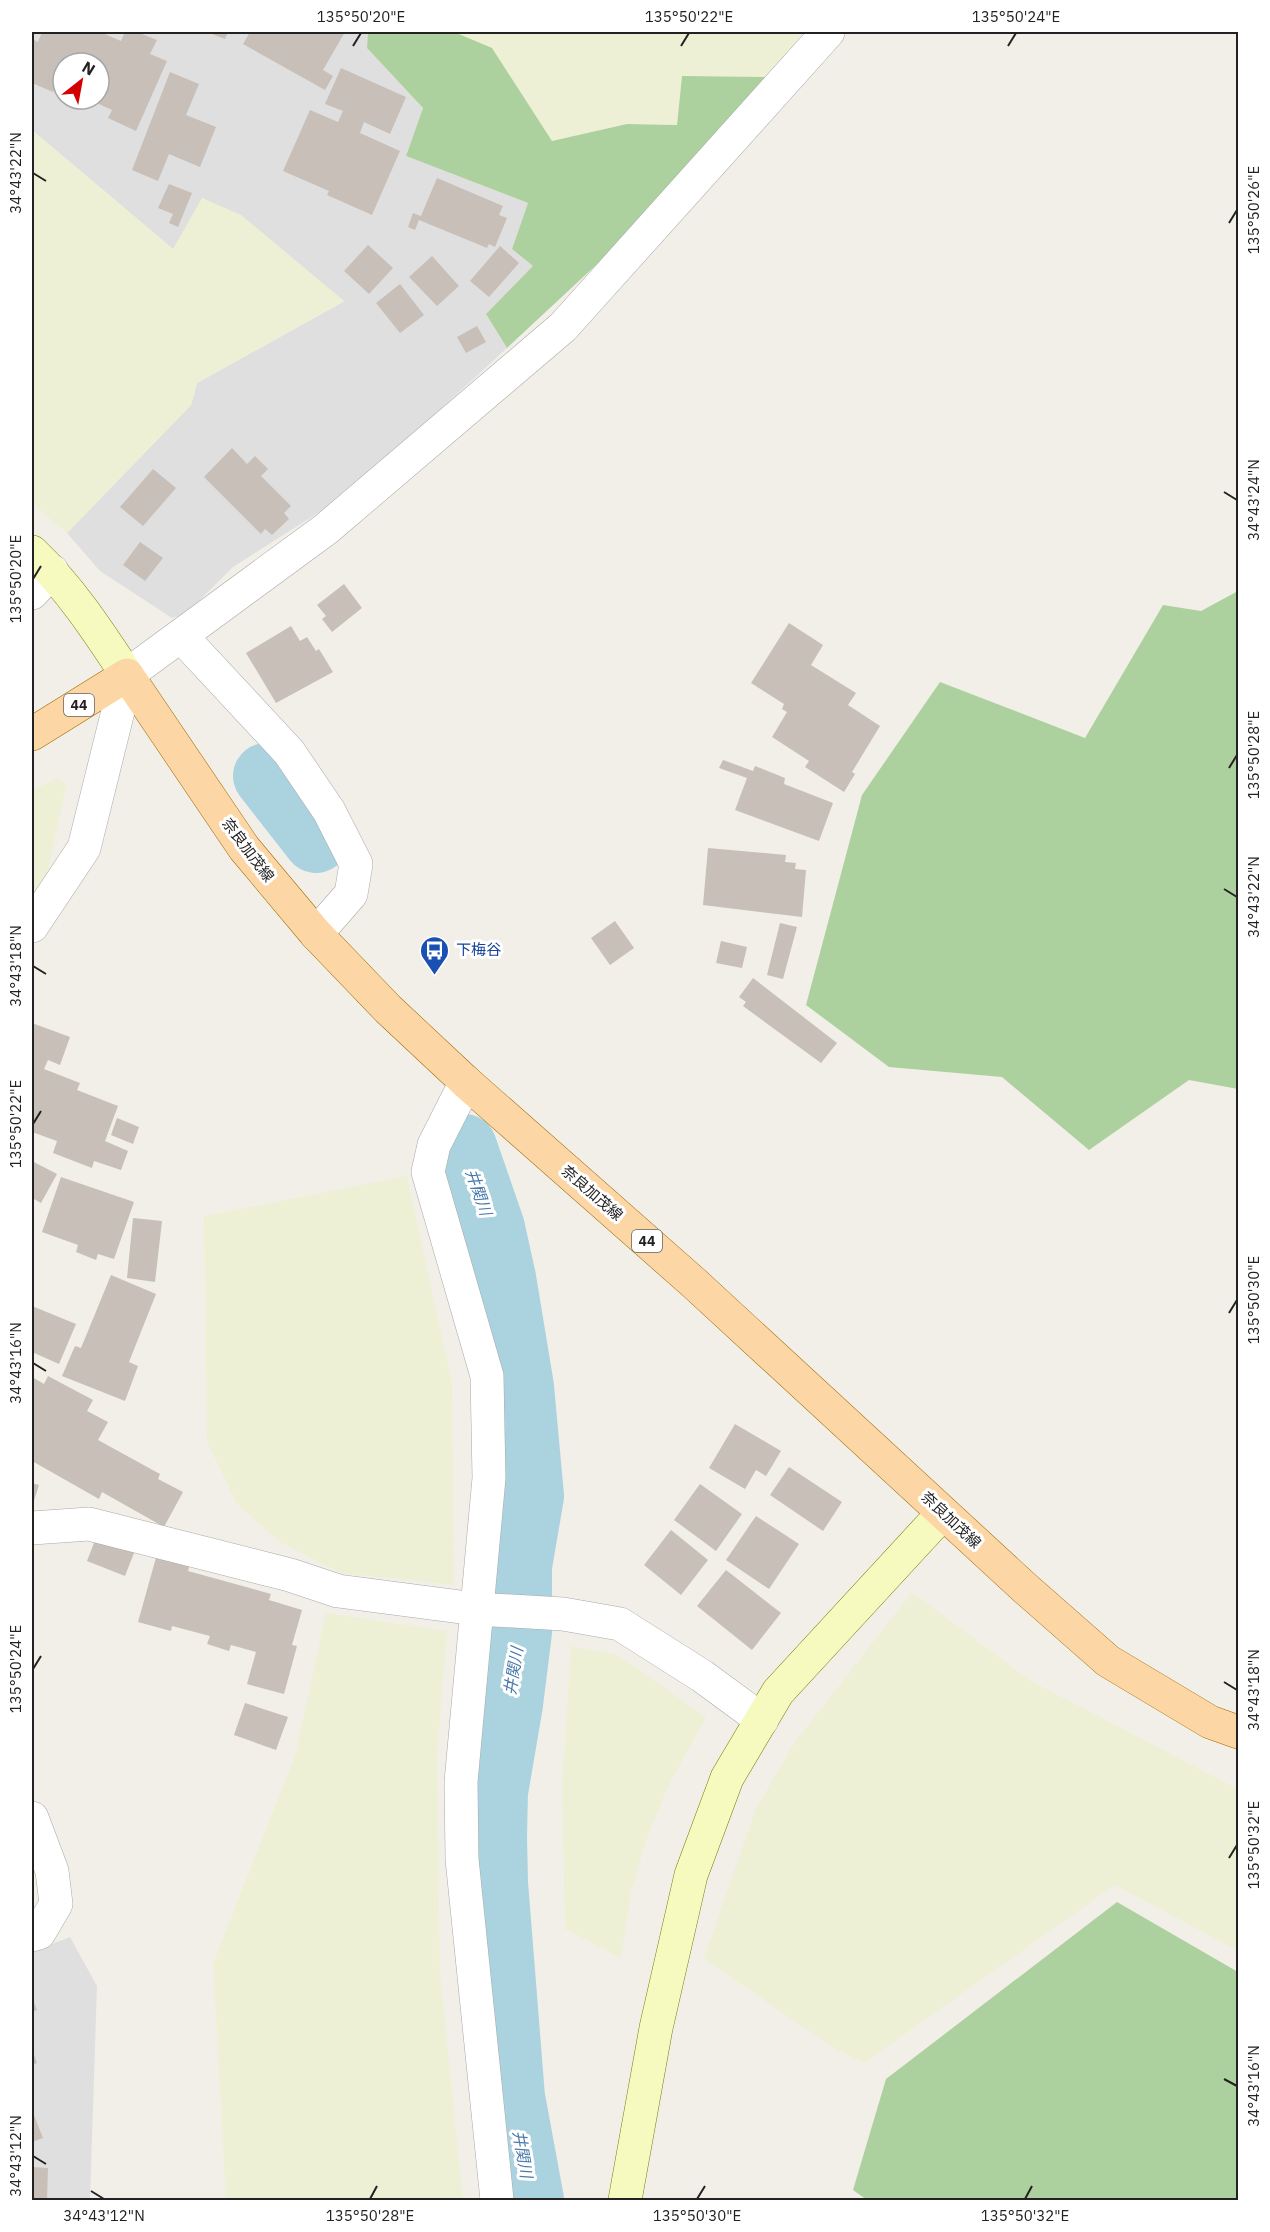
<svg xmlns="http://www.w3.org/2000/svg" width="1270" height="2232" viewBox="0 0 1270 2232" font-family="'IBM Plex Sans','Noto Sans JP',sans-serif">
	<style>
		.residential { fill: #e0dfdf; fill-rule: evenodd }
		.farmland { fill: #eef0d5 }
		.forest { fill: #add19e }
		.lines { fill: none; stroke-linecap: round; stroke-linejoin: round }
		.river { stroke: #aad3df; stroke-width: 66 }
		.building { fill: #c7bfb8 }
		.street-casing { stroke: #a9a9a9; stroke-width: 34 }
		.secondary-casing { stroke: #707d05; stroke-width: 34 }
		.primary-casing { stroke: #a06b00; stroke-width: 34 }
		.street { stroke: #fff; stroke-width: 33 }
		.secondary { stroke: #f7fabf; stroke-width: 33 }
		.primary { stroke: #fcd6a4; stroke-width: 33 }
		.ticks { fill: none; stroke: #222; stroke-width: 2 }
		.labels { text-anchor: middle; stroke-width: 6; stroke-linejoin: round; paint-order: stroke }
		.shield { fill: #fff; stroke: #646464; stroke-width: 1.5 }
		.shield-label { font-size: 14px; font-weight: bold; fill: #222 }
		.street-label { font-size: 15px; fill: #222; stroke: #fff }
		.transit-label { font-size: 15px; fill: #164399; stroke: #fff; text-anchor: start }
		.water-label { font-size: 16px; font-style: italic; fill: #4a7aab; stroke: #fff }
		.neatline { fill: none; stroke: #222; stroke-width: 2 }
		.ticks-label { font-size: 15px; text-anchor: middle; fill: #222 }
	</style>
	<rect width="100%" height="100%" fill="#f2efe9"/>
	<path class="residential" d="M32 32H368L367 48 423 108 406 156 528 203 512 249 534 266 486 314 507 348 398 448 335 502 233 567 186 614 172 618 100 571 67 533 191 405 197 383 343 302 203 198 174 250 32 130ZM63 63H99V99H63Z
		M70 1937 97 1986 90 2200H32V1952Z"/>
	<path class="farmland" d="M454 32H804L766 77 682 76 677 125 627 124 552 141 492 48Z
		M32 130 173 249 202 198 241 215 344 301 197 383 191 405 67 533 32 504Z
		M56 779 67 783 47 874 32 899V790Z
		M407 1176 452 1383 454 1585 341 1573 280 1542 237 1504 207 1442 204 1216Z
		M912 1592 1031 1681 1238 1789V1951L1115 1885 864 2063 834 2048 704 1959 755 1810 795 1742Z
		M326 1613 447 1631 437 1757 440 1971 463 2200H226L213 1963 295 1756Z
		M571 1646 618 1655 706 1717 668 1787 647 1838 631 1893 621 1958 565 1929 562 1787Z"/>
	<path class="forest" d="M368 32H454L492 48 552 141 627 124 677 125 682 76 766 77 654 211 507 348 486 314 533 266 512 249 528 203 406 156 423 108 367 48Z
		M1238 591V1089L1189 1080 1089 1150 1002 1077 889 1067 806 1005 862 795 940 682 1085 738 1163 605 1201 611Z
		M1117 1902 1238 1972V2200H867L853 2190 886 2079Z"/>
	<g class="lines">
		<path class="river" d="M266 776 316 840
			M464 1147 492 1228 503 1278 521 1387 531 1496 519 1566V1632L510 1704 495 1792 494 1837 495 1883 512 2097 531 2200"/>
	</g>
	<path class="building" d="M42 32H74L80 34 82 32H100L121 41 125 32H137L157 40 150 54 167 61 136 131 108 118 112 110 88 99H99V63H63V88L56 85 53 92 32 83V47L34 40 38 42Z
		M207 32H228L225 39Z
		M250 32H345L323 70 333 76 325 90 243 44Z
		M341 68 406 97 390 134 364 122 360 133 400 151 372 215 327 195 329 191 283 171 310 110 338 122 343 111 325 104Z
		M170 72 199 84 186 115 216 127 200 167 169 154 158 181 132 170Z
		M437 178 503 206 499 215 507 218 495 247 489 244 487 248 419 220 415 230 408 227 413 213 421 216Z
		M169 184 192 193 178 227 169 223 173 214 158 208Z
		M368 245 393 268 369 294 344 271Z
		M500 246 519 263 489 297 470 281Z
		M432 256 459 286 437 306 409 277Z
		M400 284 424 315 400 333 376 303Z
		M477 326 486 342 466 353 457 337Z
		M232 448 247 464 255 456 268 469 261 476 291 506 284 513 289 519 272 535 265 529 261 534 204 477Z
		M153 469 176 488 143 526 120 507Z
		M140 542 163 558 145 581 123 565Z
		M344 584 362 608 332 632 322 619 326 616 317 605Z
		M789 623 823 645 811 665 856 693 848 705 880 726 852 772 855 774 844 792 805 767 809 761 772 737 787 712 782 709 784 704 751 683Z
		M291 626 300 641 307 637 316 651 319 649 333 672 276 703 246 653Z
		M723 760 753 771 755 766 785 778 784 784 833 803 819 841 735 810 747 778 719 768Z
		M708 848 786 855 785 862 796 863 795 869 806 870 802 917 703 905Z
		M615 921 634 948 610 965 591 938Z
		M780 923 797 927 783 979 767 975Z
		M721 941 747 947 742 968 716 963Z
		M753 978 837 1043 821 1063 743 1006 746 1002 739 997Z
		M32 1023 70 1037 60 1065 48 1060 44 1069 80 1083 77 1090 118 1106 105 1141 128 1151 121 1170 94 1161 92 1168 53 1153 57 1141 32 1132Z
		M117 1118 139 1127 133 1144 111 1135Z
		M32 1161 57 1174 41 1203 32 1198Z
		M61 1177 134 1202 114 1259 98 1254 96 1260 76 1252 78 1245 42 1232Z
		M133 1218 162 1221 155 1282 127 1278Z
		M111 1275 156 1294 129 1362 138 1366 125 1401 62 1376 75 1346 81 1348Z
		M32 1306 76 1324 59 1364 32 1352Z
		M48 1376 93 1400 87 1411 108 1422 98 1440 160 1474 158 1479 183 1492 164 1527 102 1492 99 1499 32 1461V1377L44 1384Z
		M735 1424 781 1451 766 1476 756 1470 745 1489 709 1468Z
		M789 1467 842 1502 823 1531 770 1495Z
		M32 1483 39 1485 32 1507Z
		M700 1484 742 1514 716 1551 674 1520Z
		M756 1516 799 1544 769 1589 726 1560Z
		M671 1530 708 1560 681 1595 644 1565Z
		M96 1538 134 1553 125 1576 87 1561Z
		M157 1554 190 1564 188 1571 271 1594 269 1600 302 1610 292 1645 297 1646 284 1694 247 1684 256 1652 231 1645 229 1651 207 1644 210 1636 172 1626 171 1631 138 1622Z
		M726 1570 781 1613 752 1650 697 1606Z
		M245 1703 288 1717 276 1750 234 1735Z
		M32 1997 37 2010 32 2012Z
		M32 2049 37 2063 32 2065Z
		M32 2110 43 2138 32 2142Z
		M32 2167 48 2168 47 2200H32Z"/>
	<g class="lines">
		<defs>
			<path id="street" d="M32 593 52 571
				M181 636 289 752 329 811 356 864 351 894 316 934
				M32 926 84 848 127 675 326 529 563 327 828 32
				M466 1082 434 1145 428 1172 487 1376 489 1478 461 1782 462 1859 497 2200
				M32 1528 89 1524 290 1575 338 1591 476 1609 563 1614 620 1624 702 1676 762 1720
				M32 1818 52 1871 56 1904 39 1933 32 1935"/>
			<path id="secondary" d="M32 552C70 588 98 631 127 675
				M625 2200 656 2028 691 1875 727 1778 778 1692 943 1513"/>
			<path id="primary" d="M32 734 127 675 244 848 316 934 388 1009 466 1082 694 1283 1026 1589 1108 1661 1210 1722 1238 1732"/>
		</defs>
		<use href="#street" class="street-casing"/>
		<use href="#secondary" class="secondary-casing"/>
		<use href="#primary" class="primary-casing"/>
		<use href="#street" class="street"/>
		<use href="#secondary" class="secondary"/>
		<use href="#primary" class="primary"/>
	</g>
	<path class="ticks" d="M353 46 361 33M681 46 689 33M1008 46 1016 33M33 173 46 181M1229 223 1237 210M1224 492 1237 500M33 579 41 566M1229 768 1237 755M1224 889 1237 897M33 966 46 974M33 1124 41 1111M1229 1313 1237 1300M33 1363 46 1371M33 1669 41 1656M1224 1682 1237 1690M1229 1858 1237 1845M1224 2079 1237 2086M33 2156 46 2164M91 2191 104 2199M370 2199 377 2186M697 2199 705 2186M1025 2199 1032 2186"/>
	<defs>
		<symbol id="bus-pin" viewBox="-11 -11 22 30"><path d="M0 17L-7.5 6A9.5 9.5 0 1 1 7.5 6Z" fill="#1a4fb4" stroke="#fff"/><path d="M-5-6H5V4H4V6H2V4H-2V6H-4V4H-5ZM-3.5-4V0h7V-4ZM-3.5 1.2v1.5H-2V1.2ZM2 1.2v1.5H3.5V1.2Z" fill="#fff"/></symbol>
	</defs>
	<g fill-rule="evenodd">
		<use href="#bus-pin" x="418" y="934" width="33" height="45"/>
	</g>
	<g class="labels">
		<g class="shield">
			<rect x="64" y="694" width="30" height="22" rx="4.5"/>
			<rect x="632" y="1230" width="30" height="22" rx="4.5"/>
		</g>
		<g class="shield-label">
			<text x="79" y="710">44</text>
			<text x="647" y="1246">44</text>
		</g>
		<g class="street-label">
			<text transform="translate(248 850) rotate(53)" y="5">奈良加茂線</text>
			<text transform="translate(592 1193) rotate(41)" y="5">奈良加茂線</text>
			<text transform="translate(951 1520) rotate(43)" y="5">奈良加茂線</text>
		</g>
		<g class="transit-label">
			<text x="456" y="955">下梅谷</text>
		</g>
		<g class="water-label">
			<text transform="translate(479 1192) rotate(71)" y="6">井関川</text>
			<text transform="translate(513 1671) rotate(-81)" y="6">井関川</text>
			<text transform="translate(523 2154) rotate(80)" y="6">井関川</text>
		</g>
	</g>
	<rect width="1270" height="2232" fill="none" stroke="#ffffff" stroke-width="66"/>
	<g transform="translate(81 81) rotate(31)"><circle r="28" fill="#ffffff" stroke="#a7a7a7" stroke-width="1.5"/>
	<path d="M0-4.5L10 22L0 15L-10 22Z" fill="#d40000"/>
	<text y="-9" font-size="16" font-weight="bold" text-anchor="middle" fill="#222222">N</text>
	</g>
	<rect x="33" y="33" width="1204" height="2166" class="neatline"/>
	<g class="ticks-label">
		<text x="361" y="22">135°50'20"E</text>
		<text x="689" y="22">135°50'22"E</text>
		<text x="1016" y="22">135°50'24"E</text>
		<text transform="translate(16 173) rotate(-90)" y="5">34°43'22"N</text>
		<text transform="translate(1254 210) rotate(-90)" y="5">135°50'26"E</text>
		<text transform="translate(1254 500) rotate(-90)" y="5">34°43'24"N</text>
		<text transform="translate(16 579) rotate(-90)" y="5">135°50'20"E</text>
		<text transform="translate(1254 755) rotate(-90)" y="5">135°50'28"E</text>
		<text transform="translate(1254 897) rotate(-90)" y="5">34°43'22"N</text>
		<text transform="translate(16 966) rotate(-90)" y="5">34°43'18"N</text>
		<text transform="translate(16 1124) rotate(-90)" y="5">135°50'22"E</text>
		<text transform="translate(1254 1300) rotate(-90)" y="5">135°50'30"E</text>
		<text transform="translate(16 1363) rotate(-90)" y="5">34°43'16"N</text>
		<text transform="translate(16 1669) rotate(-90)" y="5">135°50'24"E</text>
		<text transform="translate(1254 1690) rotate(-90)" y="5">34°43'18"N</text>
		<text transform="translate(1254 1845) rotate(-90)" y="5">135°50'32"E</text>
		<text transform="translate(1254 2086) rotate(-90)" y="5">34°43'16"N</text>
		<text transform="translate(16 2156) rotate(-90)" y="5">34°43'12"N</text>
		<text x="104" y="2221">34°43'12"N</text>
		<text x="370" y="2221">135°50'28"E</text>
		<text x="697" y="2221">135°50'30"E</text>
		<text x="1025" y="2221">135°50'32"E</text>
	</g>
</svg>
